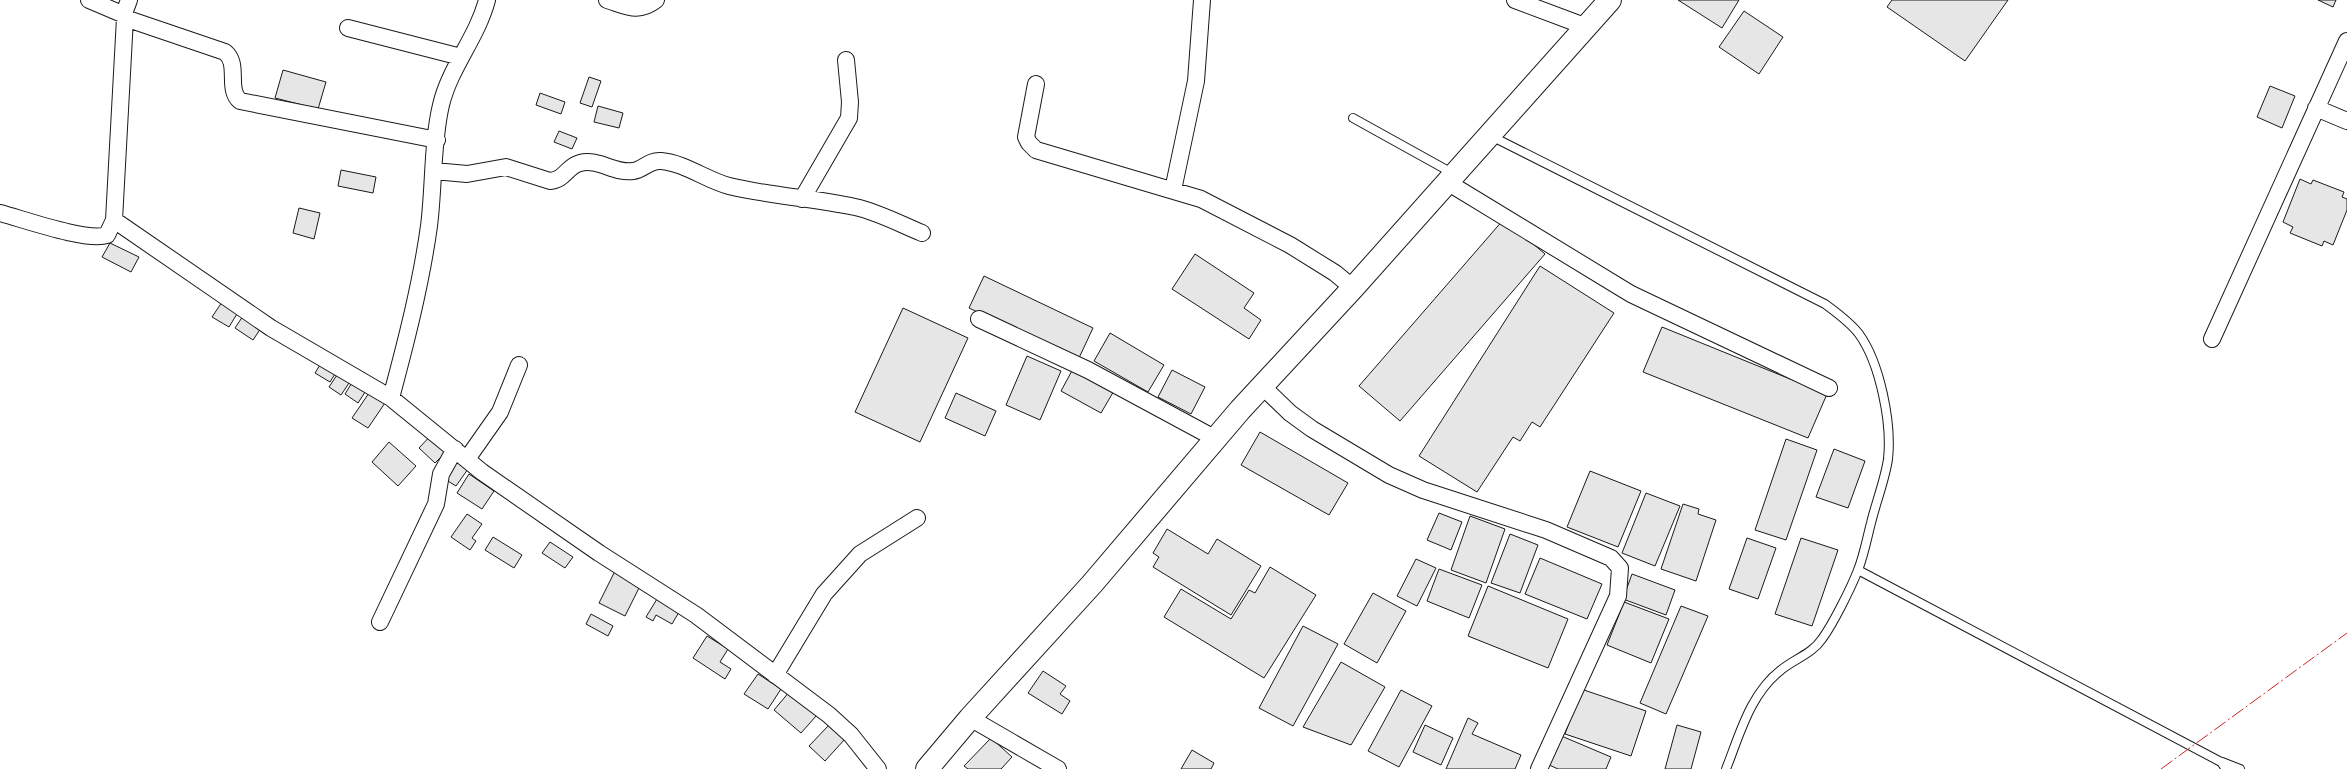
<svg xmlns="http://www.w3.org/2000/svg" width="2347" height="769" viewBox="0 0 2347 769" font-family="'Source Sans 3',sans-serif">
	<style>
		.building { fill: #e6e6e6; stroke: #1a1a1a }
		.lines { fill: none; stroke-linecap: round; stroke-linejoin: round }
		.service-casing { stroke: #1a1a1a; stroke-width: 10 }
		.minor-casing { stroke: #1a1a1a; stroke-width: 18 }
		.secondary-casing { stroke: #1a1a1a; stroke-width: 24 }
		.service { stroke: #fff; stroke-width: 8 }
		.minor { stroke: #fff; stroke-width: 16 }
		.secondary { stroke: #fff; stroke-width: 22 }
		.power { stroke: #c62828; stroke-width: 1; stroke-dasharray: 14 3 2 3; stroke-linecap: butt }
	</style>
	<rect width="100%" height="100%" fill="#fff"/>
	<path class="building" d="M1678 0H1739L1722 28Z
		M1892 0H2008L1965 61 1887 7Z
		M2318 0H2336L2333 7Z
		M1744 11 1783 37 1759 74 1719 47Z
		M283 70 326 82 318 109 275 98Z
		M589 77 601 81 592 107 580 103Z
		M2270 86 2295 96 2282 128 2257 117Z
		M540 93 565 102 561 114 536 105Z
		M598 106 623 113 619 128 594 122Z
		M559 131 577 138 572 149 554 142Z
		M341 170 376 177 373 193 338 186Z
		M2300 179 2311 184 2313 180 2344 192 2342 197 2347 199V210L2333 245 2324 241 2322 246 2290 233 2293 227 2283 222Z
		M299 208 320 213 314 239 293 233Z
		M1504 219 1545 254 1400 421 1359 386Z
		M110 243 139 257 131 272 102 257Z
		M1195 254 1254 293 1244 308 1261 320 1249 339 1172 289Z
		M1540 266 1614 313 1540 427 1532 422 1520 441 1513 437 1477 492 1419 456Z
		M984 276 1093 328 1078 360 969 308Z
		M224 299 240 309 229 327 212 317Z
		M903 308 968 338 920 442 855 412Z
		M245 313 263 325 253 340 235 328Z
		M1662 327 1827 394 1808 438 1643 372Z
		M1110 333 1164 365 1148 392 1094 361Z
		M1027 356 1061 371 1040 420 1006 405Z
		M323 360 338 369 330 382 315 373Z
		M1074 367 1115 389 1101 413 1061 391Z
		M1172 370 1205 387 1191 414 1158 397Z
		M339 372 351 380 341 395 329 387Z
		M353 381 367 389 358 403 345 394Z
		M371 390 387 400 368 428 352 418Z
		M956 393 996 411 985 436 945 418Z
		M1260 432 1348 483 1329 515 1241 465Z
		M433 433 449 449 435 463 419 448Z
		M1786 439 1817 450 1786 540 1755 530Z
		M389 442 416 466 398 486 372 462Z
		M1834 449 1865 461 1848 508 1816 497Z
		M455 460 468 469 456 486 443 478Z
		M1590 471 1641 491 1618 547 1567 527Z
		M469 474 494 491 482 509 457 493Z
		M1646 493 1680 506 1655 566 1622 553Z
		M1683 504 1699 509 1698 514 1716 520 1696 581 1661 569Z
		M1439 513 1462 522 1451 550 1427 540Z
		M467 514 482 524 472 538 476 541 470 550 451 537Z
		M1470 516 1505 529 1486 583 1451 570Z
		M1167 529 1208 554 1217 539 1261 566 1231 615 1153 567 1159 557 1153 553Z
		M1510 534 1538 545 1520 593 1491 583Z
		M493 537 522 555 514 568 485 550Z
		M1747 538 1776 548 1758 599 1729 589Z
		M1801 538 1838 550 1812 626 1775 614Z
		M550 542 573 557 565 568 542 553Z
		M1540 558 1602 584 1587 619 1525 594Z
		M1416 559 1436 568 1417 606 1397 596Z
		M1270 567 1316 595 1264 678 1164 617 1181 589 1231 619 1249 590 1255 593Z
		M1439 569 1482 585 1469 618 1427 601Z
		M615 571 641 584 625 616 599 603Z
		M1632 574 1675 590 1666 615 1623 599Z
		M1488 586 1568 619 1548 668 1468 636Z
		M1373 593 1406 611 1377 663 1344 644Z
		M657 599 679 612 672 624 656 615 653 621 646 617Z
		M1624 602 1669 619 1651 663 1607 645Z
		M1681 606 1708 616 1666 714 1640 703Z
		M591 614 613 626 608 636 586 624Z
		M1303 626 1338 644 1293 726 1259 708Z
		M707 636 728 649 720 662 731 669 725 679 693 658Z
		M1341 662 1385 687 1351 745 1303 727Z
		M1043 671 1066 686 1060 694 1070 701 1062 714 1028 693Z
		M758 674 781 689 768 709 744 694Z
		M1581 689 1646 711 1631 756 1565 734Z
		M1401 690 1432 706 1399 767 1368 751Z
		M790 691 817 715 801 733 774 710Z
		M1468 718 1478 723 1472 734 1521 755 1515 769H1446Z
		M829 725 845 739 825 761 809 746Z
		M1425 725 1453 738 1441 765 1413 752Z
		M1677 725 1701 732 1691 769H1665Z
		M1559 735 1611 757 1606 769H1558L1547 764Z
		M991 738 1012 757 1001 769H968L964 766Z
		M1192 750 1214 763 1211 769H1181Z"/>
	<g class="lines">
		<defs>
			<path id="service" d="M1353 118 1454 174
				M1491 136 1825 304C1837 313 1850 322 1859 334 1880 363 1892 423 1888 459 1885 480 1876 502 1871 523 1867 538 1864 555 1858 570 1851 588 1833 624 1822 639 1812 654 1794 659 1781 670 1750 694 1740 734 1726 769
				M1858 570 2221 762 2226 769
				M2222 762 2240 769"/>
			<path id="minor" d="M89 0 122 14 125 18 114 220 271 328 391 398 482 472 599 553 696 615 829 715 851 735 878 769
				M607 0C627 6 638 14 656 0
				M1515 0 1587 27
				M123 16 129 0
				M125 18 225 52C240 64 226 89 240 101L437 140
				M348 28 461 57
				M1036 84 1026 137 1029 143 1036 150 1201 199 1290 245 1335 273 1353 288
				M2316 108 2347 121
				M434 171 467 174 506 167 550 181C565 180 567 166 580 163 598 158 615 174 633 171 643 170 649 160 661 161 685 163 706 180 729 186 770 196 813 198 855 207 878 212 900 224 922 233
				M1447 182 1631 294 1829 388
				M1173 190 1196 81 1202 0
				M802 199 849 118 850 102 846 60
				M0 213C23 219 87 242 107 235L114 220
				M979 319 1088 370 1216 439
				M2212 339 2347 41
				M1262 386 1290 413 1312 429 1389 475 1423 490 1546 530 1611 558 1620 568 1618 596 1539 769
				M391 398C406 342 421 284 429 226 434 187 432 143 441 105 450 67 477 38 487 0
				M467 459 500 412 519 365
				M380 622 436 504 441 474 455 449
				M775 675 824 594 860 554 917 518
				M970 718 1058 769"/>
			<path id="secondary" d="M927 769 970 718 1092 584 1240 410 1353 288 1610 0"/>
		</defs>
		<use href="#service" class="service-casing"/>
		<use href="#minor" class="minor-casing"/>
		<use href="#secondary" class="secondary-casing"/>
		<use href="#service" class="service"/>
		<use href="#minor" class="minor"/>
		<use href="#secondary" class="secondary"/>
		<path class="power" d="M2161 769 2347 633"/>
	</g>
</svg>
